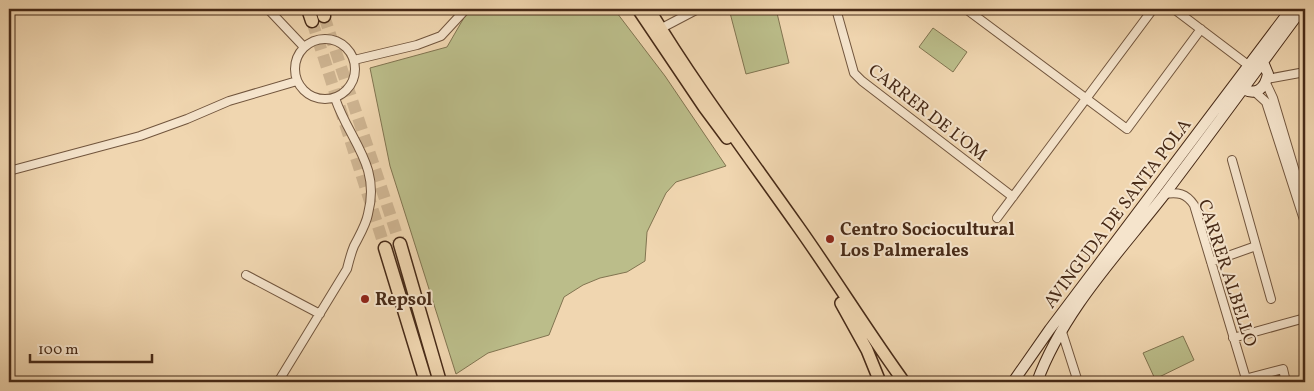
<svg xmlns="http://www.w3.org/2000/svg" width="1314" height="391" viewBox="0 0 1314 391" font-family="Vollkorn,serif">
	<style>
		.green { fill: #bbbd8a; stroke: #817450 }
		.lines { fill: none; stroke-linecap: round; stroke-linejoin: round }
		.trunk-tunnel { stroke: #ceb491; stroke-width: 12; stroke-dasharray: 12 6; stroke-linecap: butt }
		.minor-casing { stroke: #71553d; stroke-width: 10 }
		.secondary-casing { stroke: #472a17; stroke-width: 12 }
		.primary-casing { stroke: #472a17; stroke-width: 14 }
		.trunk-casing { stroke: #472a17; stroke-width: 15 }
		.minor { stroke: #f5e4cc; stroke-width: 8 }
		.secondary { stroke: #f5e4cc; stroke-width: 10 }
		.primary { stroke: #f0d6b0; stroke-width: 11 }
		.trunk { stroke: #f0d6b0; stroke-width: 12 }
		.poi-dot { fill: #8f2418; stroke: #f5e4cc; stroke-width: 2 }
		.labels { text-anchor: middle; stroke-width: 4; stroke-linejoin: round; paint-order: stroke }
		.street-label { font-size: 18px; fill: #472a17; stroke: #f5e4cc }
		.poi-label { font-size: 18px; font-weight: bold; fill: #472a17; stroke: #f5e4cc; text-anchor: start }
	</style>
	<rect width="100%" height="100%" fill="#f0d6b0"/>
	<filter id="stains"><feTurbulence type="fractalNoise" baseFrequency=".004" numOctaves="4"/><feColorMatrix values="0 0 0 0 .2 0 0 0 0 .09 0 0 0 0 .02 0 0 0 .5 -.17"/></filter>
	<radialGradient id="worn" r=".72"><stop offset=".6" stop-color="#630" stop-opacity="0"/><stop offset="1" stop-color="#630" stop-opacity=".3"/></radialGradient>
	<path class="green" d="M469 9H614L665 76 726 166 676 182 666 193 647 232 645 261 627 272 600 278 583 285 564 297 549 335 488 353 456 374 390 166 370 68 447 47Z
		M729 9H776L789 63 746 74Z
		M933 28 967 52 953 72 919 47Z
		M1183 336 1194 360 1155 379 1143 353Z"/>
	<g class="lines">
		<path class="trunk-tunnel" d="M324 16 400 244
			M312 21 385 248"/>
		<defs>
			<path id="minor" d="M268 9 304 47
				M836 9 854 73 862 81 1013 197
				M966 9 1127 129 1201 29
				M1174 9 1248 65
				M658 30 698 9
				M295 69a30 30 0 1 1 60 0a30 30 0 1 1-60 0Z
				M354 60 417 45 441 36 466 9
				M1267 79 1305 72
				M1266 83 1273 98 1305 205
				M1255 92 1266 102 1305 223
				M1232 160 1271 299
				M9 171 140 136 187 119 229 101 297 81
				M1164 194C1178 192 1186 193 1194 205L1247 382
				M997 218 1153 9
				M1211 262 1256 246
				M246 275 320 314
				M1062 332 1078 382
				M1233 338 1305 318
				M278 382 347 269C349 261 351 253 354 246 359 236 366 225 368 214 381 165 349 140 335 98
				M1233 382 1283 369 1286 382"/>
			<path id="secondary" d="M1243 89C1257 96 1265 88 1268 74L1263 62
				M1013 382 1050 329 1291 9
				M1037 382C1063 311 1118 254 1164 195 1211 133 1256 71 1302 9"/>
			<path id="primary" d="M638 9 704 107 727 138
				M649 9C694 84 747 154 797 225 834 277 867 331 904 382
				M841 303 867 350 880 382"/>
			<path id="trunk" d="M308 9 312 21
				M322 9 324 16
				M400 244 440 382
				M385 248 426 382"/>
		</defs>
		<use href="#minor" class="minor-casing"/>
		<use href="#secondary" class="secondary-casing"/>
		<use href="#primary" class="primary-casing"/>
		<use href="#trunk" class="trunk-casing"/>
		<use href="#minor" class="minor"/>
		<use href="#secondary" class="secondary"/>
		<use href="#primary" class="primary"/>
		<use href="#trunk" class="trunk"/>
	</g>
	<g class="poi-dot">
		<circle cx="830" cy="239" r="5"/>
		<circle cx="365" cy="299" r="5"/>
	</g>
	<g class="labels">
		<g class="street-label">
			<text transform="translate(928 112) rotate(38)" y="6">CARRER DE L'OM</text>
			<text transform="translate(1117 213) rotate(-53)" y="6">AVINGUDA DE SANTA POLA</text>
			<text transform="translate(1228 273) rotate(72)" y="6">CARRER ALBELLO</text>
		</g>
		<g class="poi-label">
			<text x="840" y="235">Centro Sociocultural<tspan x="840" dy="21">Los Palmerales</tspan></text>
			<text x="375" y="305">Repsol</text>
		</g>
	</g>
	<rect width="1314" height="391" fill="none" stroke="#f0d6b0" stroke-width="30"/>
	<rect x="10" y="10" width="1294" height="371" fill="none" stroke="#472a17" stroke-width="2.5"/>
	<rect x="15" y="15" width="1284" height="361" fill="none" stroke="#472a17"/>
	<path d="M30 354v8h122v-8" fill="none" stroke="#472a17" stroke-width="2.5"/>
	<text x="38" y="354" font-size="15" fill="#472a17" stroke="#f5e4cc" stroke-width="4" paint-order="stroke">100 m</text>
	<rect width="100%" height="100%" filter="url(#stains)"/>
	<rect width="100%" height="100%" fill="url(#worn)"/>
</svg>
